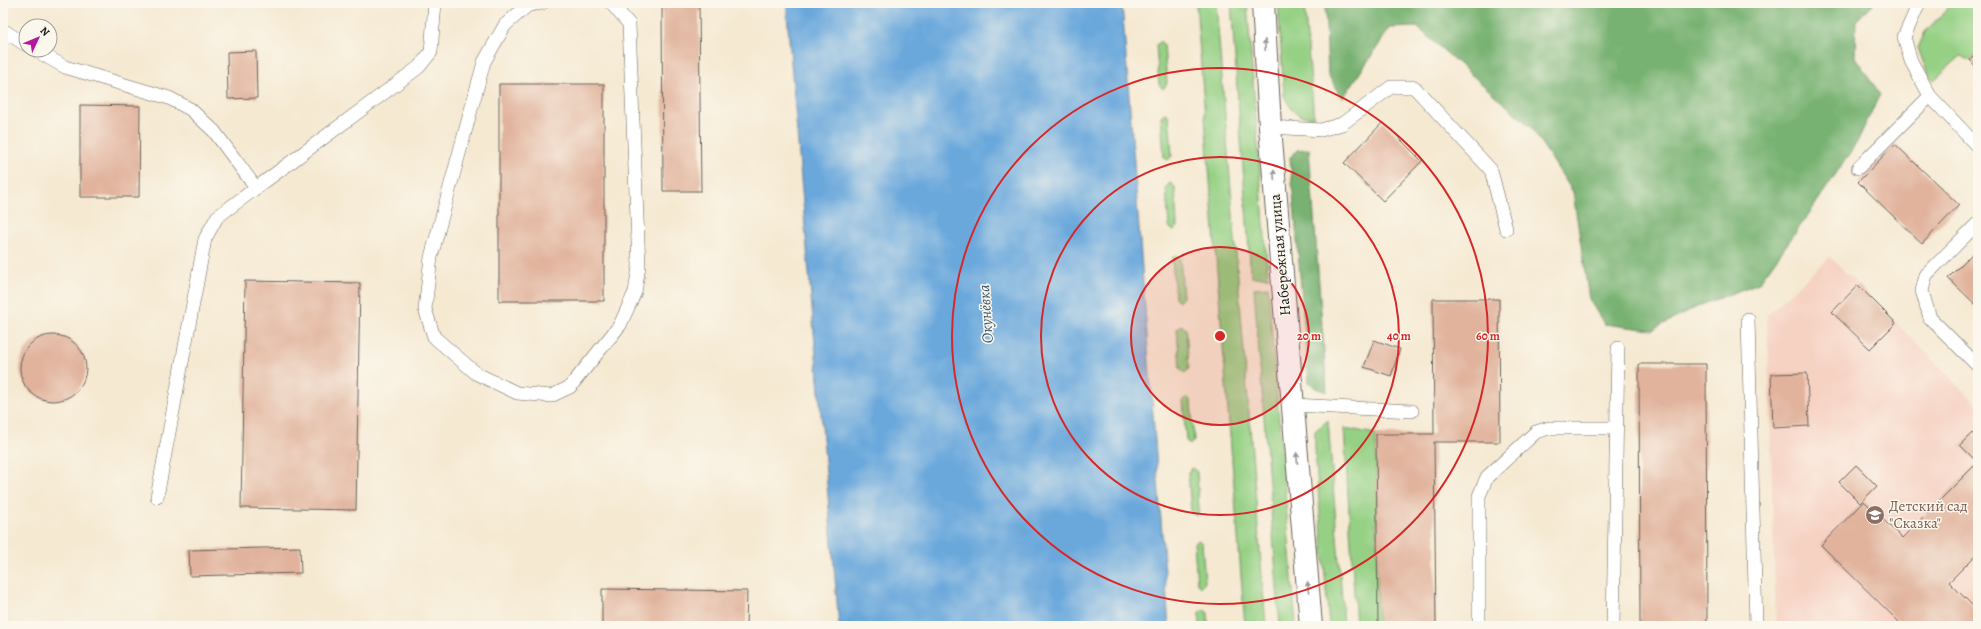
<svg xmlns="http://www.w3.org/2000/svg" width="1981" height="629" viewBox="0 0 1981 629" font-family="Alegreya,serif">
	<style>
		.built { fill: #f6d2c3 }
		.green { fill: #95d084; stroke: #587650 }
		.forest { fill: #78b272; stroke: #4a6747 }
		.water { fill: #6aa8dc; stroke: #43627c }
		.building { fill: #e1b39c }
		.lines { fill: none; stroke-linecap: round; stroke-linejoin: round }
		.lane-casing { stroke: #68645c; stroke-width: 14 }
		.street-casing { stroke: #68645c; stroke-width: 24 }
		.lane { stroke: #fff; stroke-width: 13 }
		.street { stroke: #fff; stroke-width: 22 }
		.oneway { fill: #999 }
		.ring { fill: none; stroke: #d62828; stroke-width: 2 }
		.labels { text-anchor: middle; stroke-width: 3; stroke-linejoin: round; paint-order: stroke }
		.street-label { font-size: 15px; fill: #1c1c1c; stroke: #fbf7ec }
		.education-label { font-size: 15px; fill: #785e54; stroke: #fbf7ec; text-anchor: start }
		.water-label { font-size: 16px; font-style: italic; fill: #3f5b72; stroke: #fbf7ec }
		.centre { fill: #d62828; stroke: #fbf7ec; stroke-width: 2 }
		.ring-label { font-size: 12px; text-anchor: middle; font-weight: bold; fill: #d62828; stroke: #fbf7ec; stroke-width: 3; stroke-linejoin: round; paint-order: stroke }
	</style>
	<rect width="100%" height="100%" fill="#fbf7ec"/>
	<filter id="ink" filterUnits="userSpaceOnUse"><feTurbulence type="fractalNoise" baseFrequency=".025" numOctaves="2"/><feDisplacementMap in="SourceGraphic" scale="8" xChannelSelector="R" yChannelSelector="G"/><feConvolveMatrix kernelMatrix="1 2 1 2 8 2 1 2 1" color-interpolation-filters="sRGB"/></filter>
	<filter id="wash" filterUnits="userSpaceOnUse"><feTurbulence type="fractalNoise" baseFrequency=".012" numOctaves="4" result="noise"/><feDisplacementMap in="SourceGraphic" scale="16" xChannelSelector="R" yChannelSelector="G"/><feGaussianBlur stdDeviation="0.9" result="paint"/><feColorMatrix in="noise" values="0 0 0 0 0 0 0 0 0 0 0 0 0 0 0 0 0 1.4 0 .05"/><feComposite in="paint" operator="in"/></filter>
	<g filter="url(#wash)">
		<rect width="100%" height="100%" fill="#f5e9d2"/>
		<path class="built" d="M1830 257 1978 405V626H1776L1767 315Z"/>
		<path class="green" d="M1196 3H1216L1266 626H1245Z
			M1231 3H1247L1268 277H1251Z
			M1278 3H1304L1314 117C1298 118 1290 110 1284 95Z
			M1953 3H1978V52L1970 60 1962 55 1934 80 1928 75 1918 48 1925 32Z
			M1160 41 1164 45 1167 84 1163 89 1159 85 1156 45Z
			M1165 113 1169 116 1172 156 1168 160 1164 157 1161 116Z
			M1170 183 1175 187 1177 226 1174 231 1169 227 1166 187Z
			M1176 254 1180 258 1183 297 1179 302 1175 298 1172 258Z
			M1268 287 1296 626H1280L1254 288Z
			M1182 325 1186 329 1189 368 1185 373 1180 369 1177 329Z
			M1187 397 1191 401 1194 440 1190 445 1186 441 1183 401Z
			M1328 420 1344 626H1329L1315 450V431Z
			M1344 428 1376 434 1378 626H1356Z
			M1192 468 1197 472 1199 511 1196 516 1191 512 1188 472Z
			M1198 540 1202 543 1205 582 1201 587 1197 584 1194 543Z
			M1203 609 1208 613V626H1200L1199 613Z"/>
		<path class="forest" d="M1325 3H1874L1856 21 1855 57 1880 94 1857 142 1811 211 1759 283 1701 305 1652 330 1604 324 1589 299 1573 192 1531 127 1417 27 1390 28 1343 98 1328 75Z
			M1309 149 1327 392 1315 388 1309 382 1290 157 1297 150Z"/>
		<path class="water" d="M786 3H1122L1169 626H839Z"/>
		<g id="blocks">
			<path class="building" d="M662 3H699L701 191H663Z
				M256 51 257 98 228 99 227 52Z
				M1978 52V69L1970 60Z
				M499 84H604V301H499Z
				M80 105 140 106 139 197H80Z
				M1383 122 1422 161 1383 201 1344 163Z
				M1895 144 1959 205 1922 244 1858 182Z
				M1978 248V307L1948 278Z
				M245 281 360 283 356 510 241 508Z
				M1858 285 1896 323 1870 349 1832 312Z
				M1433 299H1499L1500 442H1434L1436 626H1378L1376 434H1434Z
				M20 368a33 33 0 1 1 66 0a33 33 0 1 1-66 0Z
				M1374 340 1400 349 1391 376 1364 367Z
				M1639 364H1706L1707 626H1640Z
				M1807 373 1809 426 1773 428 1771 374Z
				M1972 433 1978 440V463L1960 445Z
				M1856 465 1877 486 1860 503 1839 482Z
				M1974 466 1978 471V553L1949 582 1978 611V626H1903L1821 545 1864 501 1902 538Z
				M300 547 301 573 190 576 189 550Z
				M602 589 747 591 746 626H602Z"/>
		</g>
	</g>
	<g filter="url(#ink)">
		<use href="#blocks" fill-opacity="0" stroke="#68645c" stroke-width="1"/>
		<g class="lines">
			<defs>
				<path id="lane" d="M542 3 528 5 505 25 484 62 431 257 425 309 434 337 477 374 517 393 551 396 570 387 620 325 635 292 639 266 629 24 611 3
					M1919 3 1904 37 1911 61 1930 96 1978 147
					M3 30 26 45
					M35 50 65 67 169 98 190 109 214 131 256 188
					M1270 127 1321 130 1342 124 1391 87H1414L1491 170 1506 229
					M1858 168 1930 96
					M1978 223 1926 275 1922 291 1930 318 1978 366
					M1748 319 1756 626
					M1293 405 1412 411
					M157 497 205 239 217 217 419 67 431 52 435 3
					M1479 626V496L1487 477 1536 432 1549 428H1616
					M1613 626 1618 348"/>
				<path id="street" d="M1263 3 1270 127 1311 626"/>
			</defs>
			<use href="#lane" class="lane-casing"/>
			<use href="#street" class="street-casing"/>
			<use href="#lane" class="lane"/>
			<use href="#street" class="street"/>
		</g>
		<defs><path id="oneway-solid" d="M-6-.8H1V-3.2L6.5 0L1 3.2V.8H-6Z"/></defs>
		<g class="oneway">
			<use href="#oneway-solid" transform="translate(1265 45) rotate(-93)"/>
			<use href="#oneway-solid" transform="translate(1274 175) rotate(-95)"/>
			<use href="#oneway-solid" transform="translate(1297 458) rotate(-95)"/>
			<use href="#oneway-solid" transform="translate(1308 587) rotate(-95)"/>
		</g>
	</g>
	<circle cx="1220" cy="336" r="89" fill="#d62828" fill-opacity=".12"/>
	<g class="ring">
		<circle cx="1220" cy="336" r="89"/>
		<circle cx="1220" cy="336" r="179"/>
		<circle cx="1220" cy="336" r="268"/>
	</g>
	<defs>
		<symbol id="school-disc" viewBox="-11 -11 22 22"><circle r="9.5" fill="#8d6e63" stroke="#fbf7ec"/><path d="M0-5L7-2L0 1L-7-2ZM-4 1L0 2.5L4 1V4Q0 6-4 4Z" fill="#fff"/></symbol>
	</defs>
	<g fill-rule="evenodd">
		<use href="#school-disc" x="1864" y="504" width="22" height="22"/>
	</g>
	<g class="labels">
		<g class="street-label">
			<text transform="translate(1280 255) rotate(-95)" y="5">Набережная улица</text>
		</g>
		<g class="education-label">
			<text x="1889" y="511">Детский сад<tspan x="1889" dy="17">"Сказка"</tspan></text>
		</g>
		<g class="water-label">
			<text transform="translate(985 314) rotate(-94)" y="6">Окунёвка</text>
		</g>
	</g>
	<circle cx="1220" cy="336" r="6" class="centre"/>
	<g class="ring-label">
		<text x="1309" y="340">20 m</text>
		<text x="1399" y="340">40 m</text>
		<text x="1488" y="340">60 m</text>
	</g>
	<rect width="1981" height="629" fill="none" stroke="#fbf7ec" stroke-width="16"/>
	<g transform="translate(38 38) rotate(46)"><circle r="19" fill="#fbf7ec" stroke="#a29f99"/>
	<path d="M0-3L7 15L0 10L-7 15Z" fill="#b5179e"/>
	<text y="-6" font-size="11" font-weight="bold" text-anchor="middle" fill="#1c1c1c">N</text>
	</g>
</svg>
